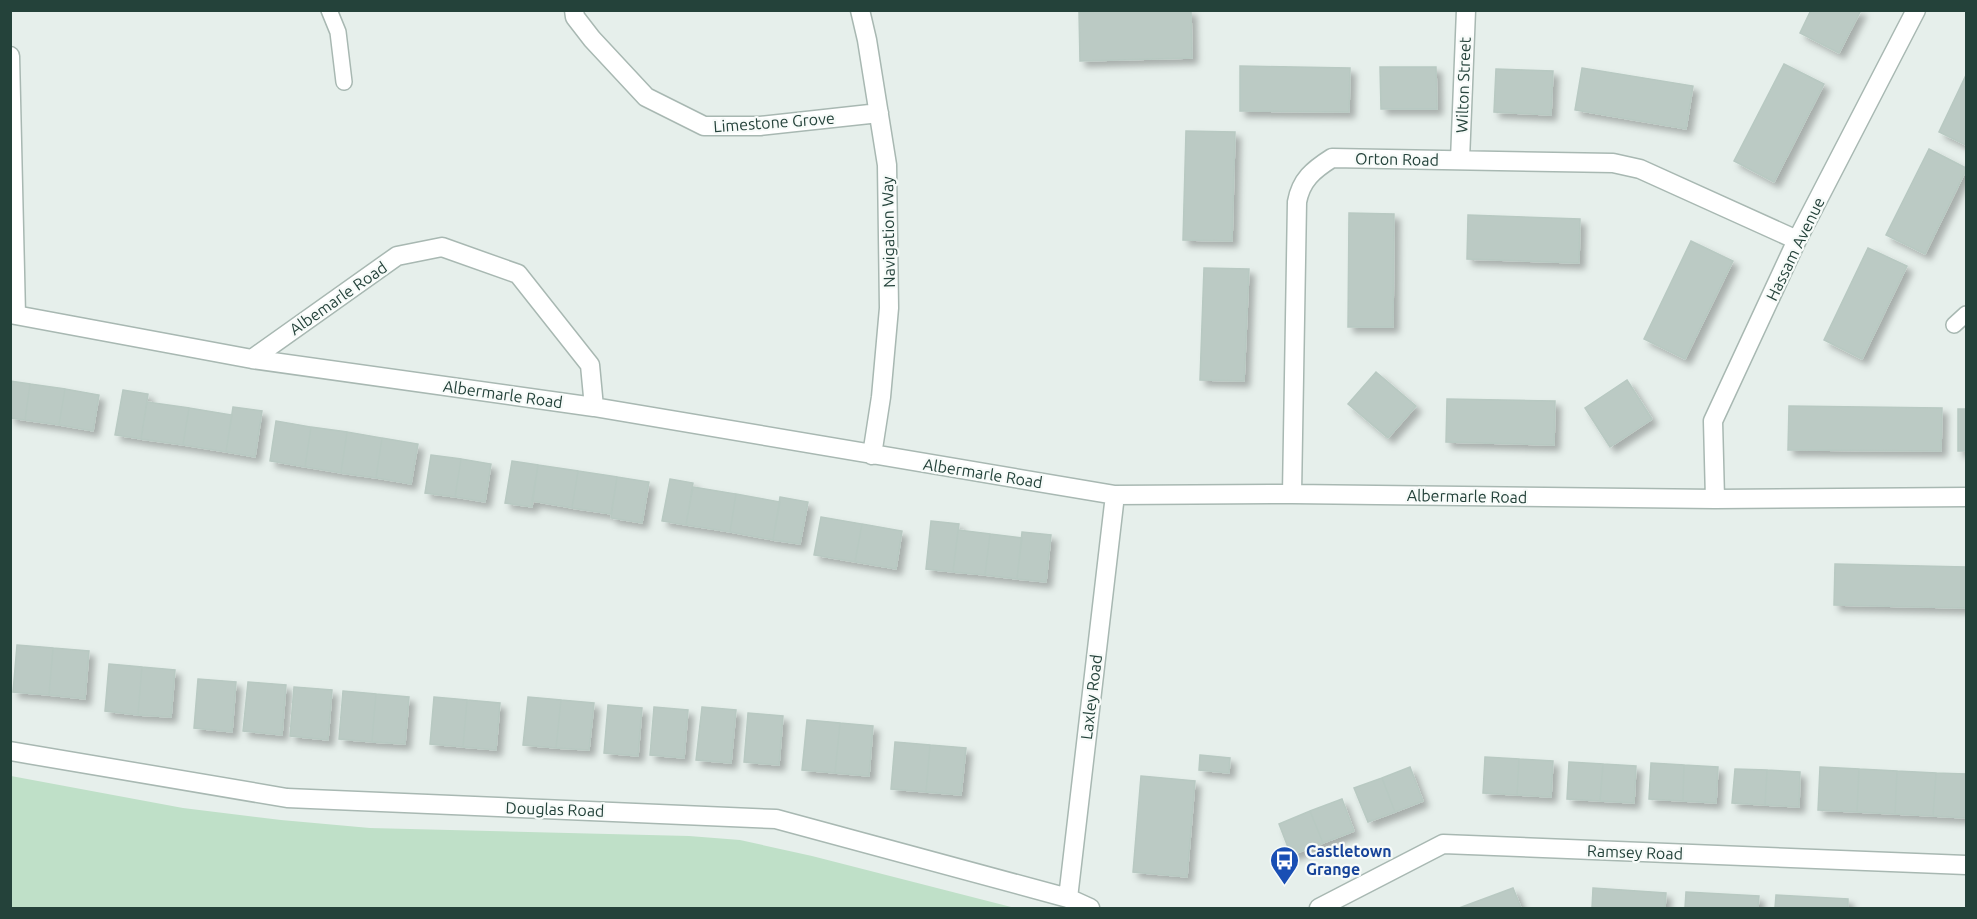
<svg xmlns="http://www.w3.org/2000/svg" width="1977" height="919" viewBox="0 0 1977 919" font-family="Ubuntu,sans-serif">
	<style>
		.green { fill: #bfe0c8 }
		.building { fill: #bbcac4; stroke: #b8c9c2; stroke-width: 1.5; filter: url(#shadow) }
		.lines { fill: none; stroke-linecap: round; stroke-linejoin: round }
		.lane-casing { stroke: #a8b8b2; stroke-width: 18 }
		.street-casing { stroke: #a8b8b2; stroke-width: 21 }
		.lane { stroke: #fff; stroke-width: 15 }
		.street { stroke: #fff; stroke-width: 18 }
		.labels { text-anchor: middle; stroke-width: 4.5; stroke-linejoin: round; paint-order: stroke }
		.street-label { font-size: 16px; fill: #24423a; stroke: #f7fbf9 }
		.transit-label { font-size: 16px; font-weight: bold; fill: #164399; stroke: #f7fbf9; text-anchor: start }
	</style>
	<defs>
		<filter id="shadow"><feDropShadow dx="5.5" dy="5.5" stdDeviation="3" flood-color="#0004"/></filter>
	</defs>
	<rect width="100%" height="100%" fill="#e6efeb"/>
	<path class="green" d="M11 776 183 808 281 820 370 828 689 836 740 840 812 856 1015 908H11Z"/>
	<path class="building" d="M1128 10H1191L1192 58 1080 61 1079 12Z
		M1811 10H1861L1839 53 1800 33Z
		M1784 64 1824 84 1774 182 1734 161Z
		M1240 66 1350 68 1349 112 1240 111Z
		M1380 67H1436L1437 109H1381Z
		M1582 68 1693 86 1686 129 1575 110Z
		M1496 69 1553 71 1551 115 1494 112Z
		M1966 75V145L1939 132Z
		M1186 131 1235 132 1232 241 1183 240Z
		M1929 149 1966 168V170L1925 254 1886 235Z
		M1349 213 1394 214 1393 327H1348Z
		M1468 215 1580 219 1579 263 1467 259Z
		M1691 241 1733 261 1685 359 1644 339Z
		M1868 248 1907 266 1862 359 1824 340Z
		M1204 268 1249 269 1244 381 1200 380Z
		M1376 372 1416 406 1388 438 1348 404Z
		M1627 380 1652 419 1610 447 1585 408Z
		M10 381 30 384 25 420 10 418Z
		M30 384 65 389 59 425 25 420Z
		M65 389 99 395 93 431 59 425Z
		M123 390 148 394 141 439 115 435Z
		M1447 399 1555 401 1554 445 1446 442Z
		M147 402 189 408 183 445 141 439Z
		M1789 406 1942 408 1941 451 1788 450Z
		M233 407 262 411 255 457 226 452Z
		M189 408 232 415 226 452 183 445Z
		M1958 409H1966V451H1958Z
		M276 421 311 427 305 467 270 461Z
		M311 427 347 432 341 473 305 467Z
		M347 432 382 438 376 478 341 473Z
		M382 438 418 444 411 484 376 478Z
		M431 455 461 459 455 497 425 493Z
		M461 459 491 464 485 502 455 497Z
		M512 461 538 465 532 507 505 503Z
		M538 465 578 471 572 508 532 501Z
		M578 471 617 477 611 514 572 508Z
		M617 477 649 482 642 523 611 518Z
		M670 479 693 483 686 525 662 521Z
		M693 487 736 494 730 532 686 525Z
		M736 494 780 502 773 540 730 532Z
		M780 497 808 502 800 544 773 540Z
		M821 517 862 524 855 562 814 555Z
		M931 521 959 524 953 572 926 569Z
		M862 524 902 531 896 569 855 562Z
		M958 530 990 534 985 575 953 572Z
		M1022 532 1051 535 1046 582 1017 579Z
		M990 534 1022 538 1017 579 985 575Z
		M1835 564 1966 567V608L1834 605Z
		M17 645 53 648 49 695 13 692Z
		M53 648 89 651 85 699 49 695Z
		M109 664 142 667 138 715 105 711Z
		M142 667 175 670 171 717 138 715Z
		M198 679 236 682 232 732 194 728Z
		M248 682 286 685 282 735 243 731Z
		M294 687 332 690 328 740 290 736Z
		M343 691 376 694 372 742 339 739Z
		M376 694 409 697 405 744 372 742Z
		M434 697 467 700 463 747 430 744Z
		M528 697 561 700 556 748 523 745Z
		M467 700 500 703 496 750 463 747Z
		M561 700 594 703 589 750 556 748Z
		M608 705 642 708 638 756 604 753Z
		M654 707 688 710 684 758 650 755Z
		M702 707 736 710 731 763 696 760Z
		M748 713 783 716 779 765 744 762Z
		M807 720 840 723 835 773 802 770Z
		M840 723 873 726 869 776 835 773Z
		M895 742 930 745 926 792 891 789Z
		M930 745 966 748 961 795 926 792Z
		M1200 755 1230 758 1229 773 1199 770Z
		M1485 757 1519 759 1517 795 1483 793Z
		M1519 759 1553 761 1551 797 1517 795Z
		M1569 762 1603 764 1600 801 1567 799Z
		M1651 763 1684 765 1683 801 1649 799Z
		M1603 764 1636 766 1634 803 1600 801Z
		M1684 765 1718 767 1716 803 1683 801Z
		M1410 767 1423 801 1395 812 1382 778Z
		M1820 767 1859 769 1857 812 1818 810Z
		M1735 769 1767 770 1765 805 1732 803Z
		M1859 769 1897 771 1895 814 1857 812Z
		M1767 770 1800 772 1799 807 1765 805Z
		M1897 771 1936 773 1933 816 1895 814Z
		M1936 773 1966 774V818L1933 816Z
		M1141 776 1195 781 1187 877 1133 872Z
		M1382 778 1395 812 1368 822 1354 788Z
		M1342 799 1354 831 1323 843 1310 811Z
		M1310 811 1323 843 1291 855 1279 824Z
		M1513 888 1521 908H1459Z
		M1593 888 1666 893 1665 908H1592Z
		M1686 892 1759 896 1758 908H1685Z
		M1776 895 1848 899V908H1775Z"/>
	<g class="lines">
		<defs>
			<path id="lane" d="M329 10 338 32 344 82
				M1954 325 1966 314"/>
			<path id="street" d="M574 10 575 17 592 39 646 97 704 126H760L879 113
				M860 10 867 40 887 165 889 308 881 397 872 455
				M10 56 16 315
				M1460 160 1466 10
				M10 314 252 359 594 407 1115 495 1292 494 1715 499 1966 497
				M252 359 397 256 442 247 518 274 590 365 594 407
				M1292 494 1297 202C1301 180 1313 170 1332 158L1613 163 1640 169 1797 240
				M1715 499 1713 421 1797 240 1916 10
				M10 751 287 798 776 819 1068 898 1090 908
				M1068 898 1115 495
				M1319 908 1443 844 1966 865"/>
		</defs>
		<use href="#lane" class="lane-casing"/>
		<use href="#street" class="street-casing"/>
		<use href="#lane" class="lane"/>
		<use href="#street" class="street"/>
	</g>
	<defs>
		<symbol id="bus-pin" viewBox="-11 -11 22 30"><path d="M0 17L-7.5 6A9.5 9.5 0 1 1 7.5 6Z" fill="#1a4fb4" stroke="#f7fbf9"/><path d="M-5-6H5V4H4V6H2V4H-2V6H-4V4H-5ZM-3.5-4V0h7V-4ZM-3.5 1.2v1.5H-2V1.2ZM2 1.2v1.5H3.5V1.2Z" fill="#fff"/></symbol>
	</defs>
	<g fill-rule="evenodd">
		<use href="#bus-pin" x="1268" y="844" width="33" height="45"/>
	</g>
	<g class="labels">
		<g class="street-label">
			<text transform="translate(1463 85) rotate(-88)" y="6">Wilton Street</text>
			<text transform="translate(774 122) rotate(-4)" y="6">Limestone Grove</text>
			<text transform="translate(1397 159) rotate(1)" y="6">Orton Road</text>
			<text transform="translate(888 232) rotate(-91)" y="6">Navigation Way</text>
			<text transform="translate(1795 249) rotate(-64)" y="6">Hassam Avenue</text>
			<text transform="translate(338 298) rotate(-35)" y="6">Albemarle Road</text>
			<text transform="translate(503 394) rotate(8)" y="6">Albermarle Road</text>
			<text transform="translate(983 473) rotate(9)" y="6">Albermarle Road</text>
			<text transform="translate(1467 496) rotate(1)" y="6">Albermarle Road</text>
			<text transform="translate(1091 697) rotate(-83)" y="6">Laxley Road</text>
			<text transform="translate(555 809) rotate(2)" y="6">Douglas Road</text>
			<text transform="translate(1635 852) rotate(2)" y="6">Ramsey Road</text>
		</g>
		<g class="transit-label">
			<text x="1306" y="857">Castletown<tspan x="1306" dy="18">Grange</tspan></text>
		</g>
	</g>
	<rect width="1977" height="919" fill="none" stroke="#24423a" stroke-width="24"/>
</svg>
